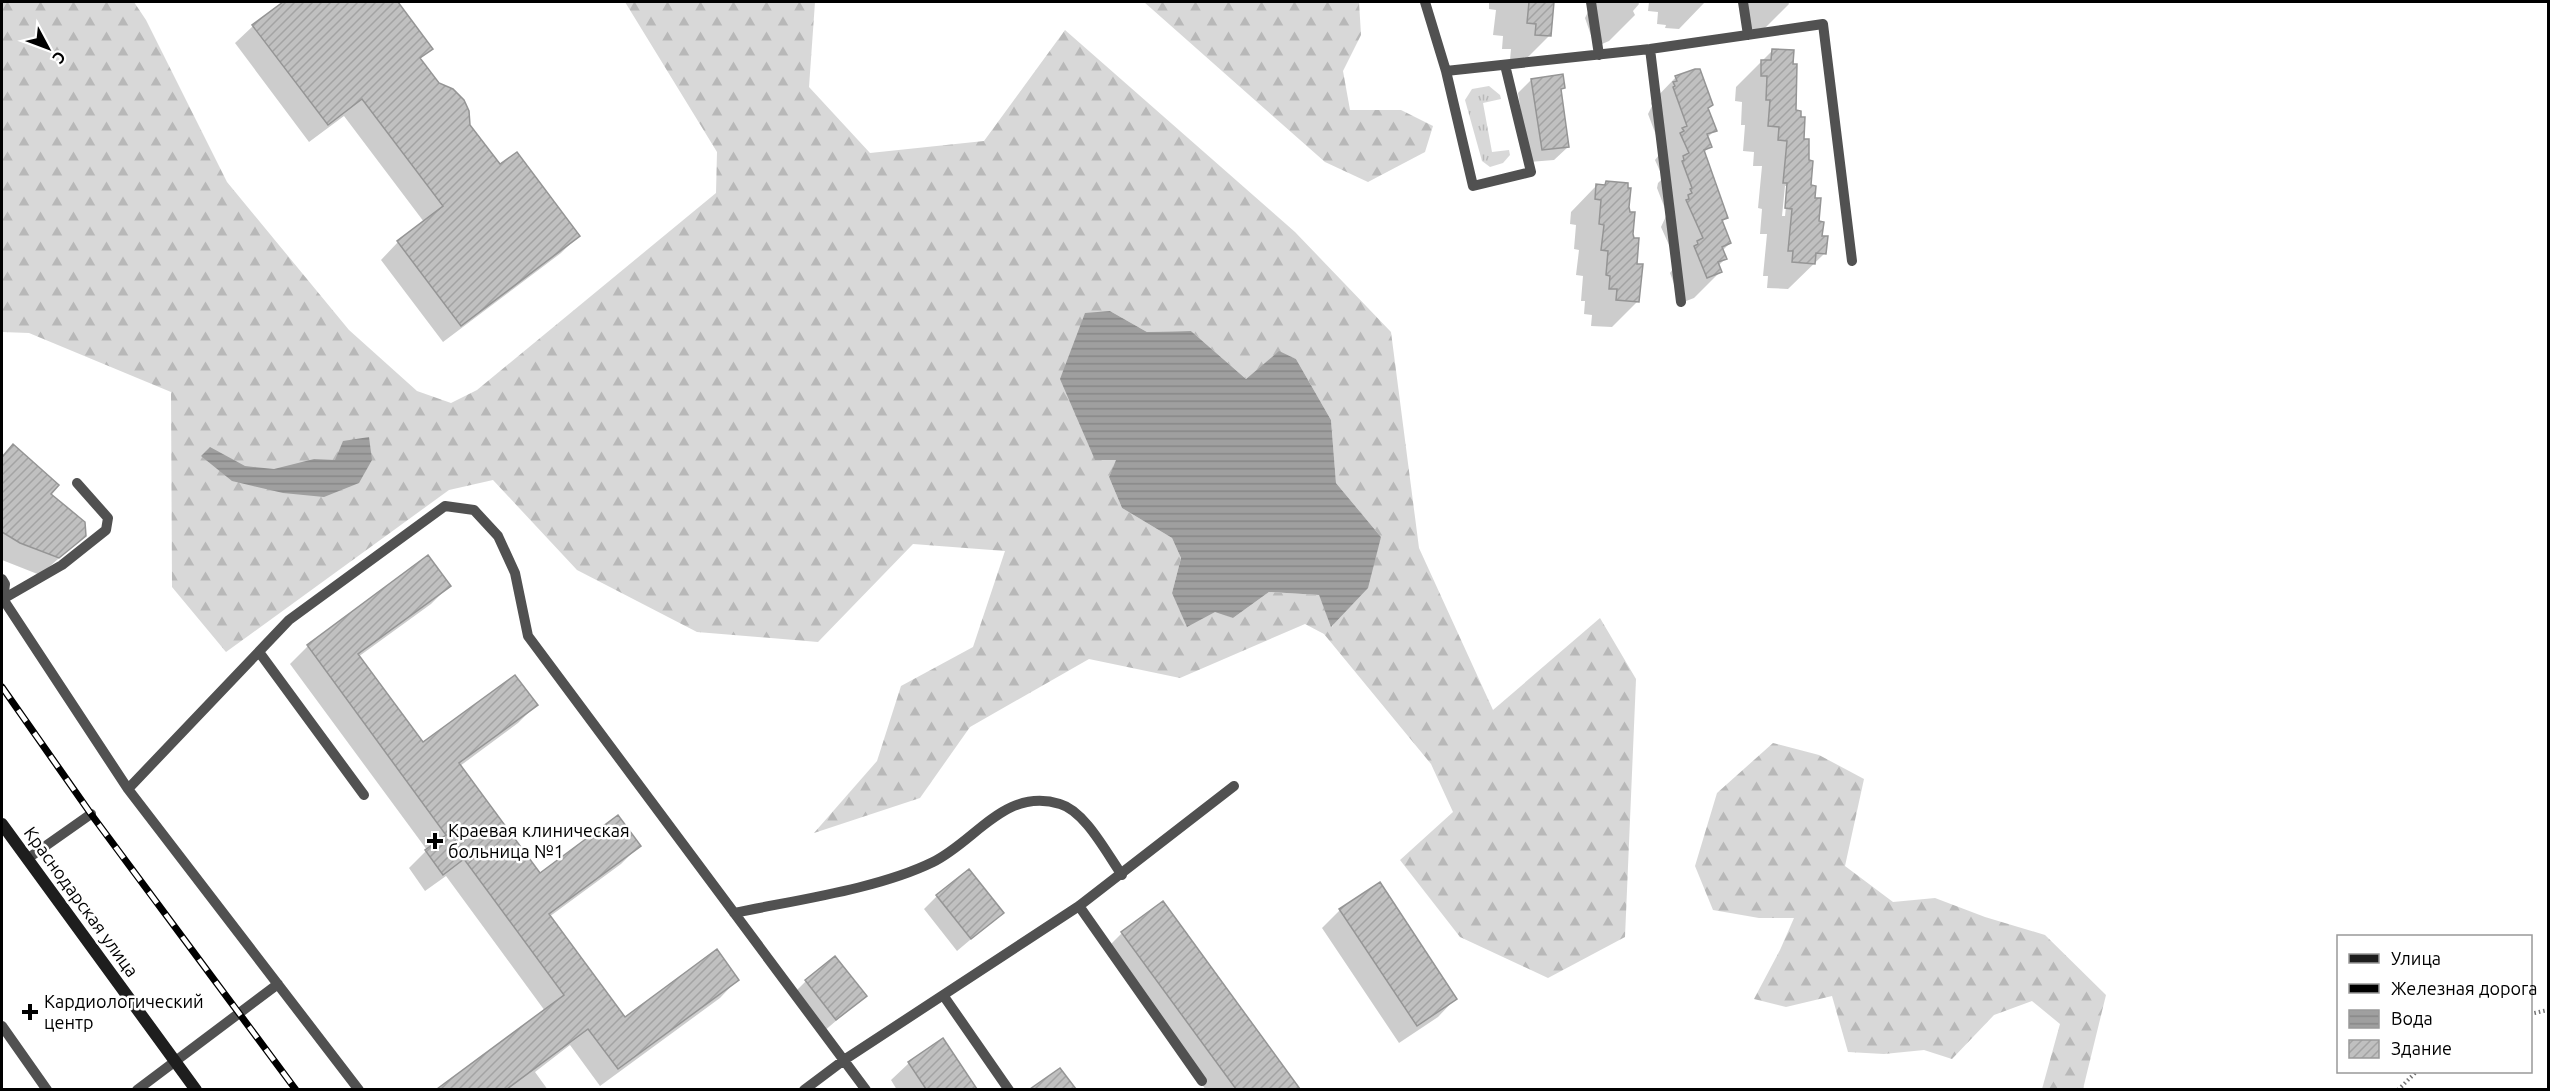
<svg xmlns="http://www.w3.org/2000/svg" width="2550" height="1091" viewBox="0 0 2550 1091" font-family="Ubuntu,sans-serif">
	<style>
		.grass { fill: url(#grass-tufts) }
		.forest { fill: url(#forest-firs); fill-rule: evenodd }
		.water { fill: url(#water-rules) }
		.shadow { fill: #0003; fill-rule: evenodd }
		.building { fill: url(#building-hatch); stroke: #959595; stroke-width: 1.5 }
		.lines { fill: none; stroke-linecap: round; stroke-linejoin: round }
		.path { stroke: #737373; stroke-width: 4; stroke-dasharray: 1.5 3; stroke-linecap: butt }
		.service { stroke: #515151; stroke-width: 10 }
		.secondary { stroke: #1e1e1e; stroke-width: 12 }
		.rail-casing { stroke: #000; stroke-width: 7 }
		.rail { stroke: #fff; stroke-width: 4.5; stroke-dasharray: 14; stroke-linecap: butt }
		.poi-dot { fill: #000; stroke: #fff; stroke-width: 2 }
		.labels { text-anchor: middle; stroke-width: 5; stroke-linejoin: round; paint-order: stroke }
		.poi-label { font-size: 18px; fill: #000; stroke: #fff; text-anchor: start }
		.street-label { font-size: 18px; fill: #000; stroke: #fff }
	</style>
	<defs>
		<pattern id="grass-tufts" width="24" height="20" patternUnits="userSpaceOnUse" patternTransform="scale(1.5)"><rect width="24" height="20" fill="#d8d8d8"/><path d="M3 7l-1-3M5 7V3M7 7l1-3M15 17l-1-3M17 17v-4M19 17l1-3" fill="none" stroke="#b8b8b8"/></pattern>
		<pattern id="forest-firs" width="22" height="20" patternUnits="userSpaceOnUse" patternTransform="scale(1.5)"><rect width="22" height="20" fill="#d8d8d8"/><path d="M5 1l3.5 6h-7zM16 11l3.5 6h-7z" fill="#b8b8b8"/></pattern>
		<pattern id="water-rules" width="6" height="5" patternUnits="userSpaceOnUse" patternTransform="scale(1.5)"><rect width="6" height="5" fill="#9f9f9f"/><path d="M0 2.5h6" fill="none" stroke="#878787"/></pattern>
		<pattern id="building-hatch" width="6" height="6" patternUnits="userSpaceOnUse" patternTransform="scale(1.5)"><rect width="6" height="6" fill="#c0c0c0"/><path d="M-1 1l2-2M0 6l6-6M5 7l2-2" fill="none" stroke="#a3a3a3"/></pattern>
	</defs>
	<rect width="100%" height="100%" fill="#fff"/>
	<path class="grass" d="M1489 86 1500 95 1501 99 1483 103 1492 152 1509 150 1510 155 1503 163 1490 167 1482 161 1465 100 1472 89Z"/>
	<path class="forest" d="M2 2H134L146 20 227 182 349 330 417 391 451 403 477 390 716 193 717 152 625 2H815L809 87 870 153 984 141 1065 30 1295 232 1391 332 1419 548 1493 710 1600 618 1636 679 1625 937 1548 978 1460 937 1400 860 1453 812 1431 764 1324 634 1305 624 1180 678 1089 659 970 727 920 798 814 833 877 761 901 686 973 647 1005 551 913 544 818 642 697 632 577 570 493 480 449 490 226 652 172 587 171 392 29 333 2 332ZM1110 311 1147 332 1191 331 1246 379 1279 352 1296 359 1331 420 1336 483 1381 537 1332 627 1319 595 1269 592 1233 618 1172 593 1181 558 1172 538 1122 508 1109 477 1117 460Z
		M1144 2H1359L1361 35 1343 71 1350 110H1401L1433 126 1425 152 1368 182 1325 162Z
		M1773 743 1819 755 1864 779 1845 866 1893 902 1935 898 1985 917 2045 935 2106 995 2083 1089H2042L2060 1024 2032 1001 1994 1015 1952 1059 1924 1050 1884 1054 1848 1052 1832 996 1786 1007 1754 999 1780 950 1794 918H1759L1713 910 1695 866 1717 793Z"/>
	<path class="water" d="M1110 311 1147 332 1191 331 1246 379 1279 351 1296 359 1331 420 1336 483 1381 537 1368 588 1331 627 1319 595 1269 592 1233 618 1215 612 1187 627 1172 593 1181 558 1172 538 1122 508 1109 477 1116 460H1095L1060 379 1085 313Z
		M369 437 372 460 359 483 324 497 283 493 232 481 201 456 210 447 245 466 274 469 314 459 335 460 343 441Z"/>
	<path class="shadow" d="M285 2H396L431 48 419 60 499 166 578 236 561 253 443 342 381 260 398 242 424 222 344 116 309 142 235 43 253 26Z
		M1489 2H1552L1550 35 1524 61 1510 60 1511 49H1502L1503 36 1493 35 1496 10 1489 9Z
		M1586 2H1638L1639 4 1633 11 1635 15 1609 41 1595 47 1585 18 1589 10Z
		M1649 2H1705L1679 29 1665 28 1666 25 1657 24 1658 12 1648 11Z
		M1740 2H1788L1789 4 1763 30 1749 35Z
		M1773 50 1802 140 1825 253 1788 289 1767 288 1768 276H1763L1767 234H1760L1762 209 1758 208 1762 166H1753L1754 152 1743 151 1745 125H1741L1742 102 1735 101 1736 87ZM1785 186H1788L1785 216H1782Z
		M1676 77 1712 105 1707 110 1715 130 1707 138 1711 146 1703 153 1726 218 1721 223 1730 243 1722 251 1725 259 1718 266 1720 272 1694 298 1681 303 1670 273 1677 263 1661 227 1667 214 1657 188 1658 183 1663 178 1655 160 1662 151 1648 114 1652 106 1651 103Z
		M1531 80 1563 87 1560 91 1568 147 1554 160 1529 162 1518 93Z
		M1606 183 1629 213 1638 301 1612 327 1591 326 1592 315 1584 314 1585 301H1581L1583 276 1576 275 1579 250 1574 249 1576 225 1570 224 1571 212 1596 186 1603 187Z
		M13 446 84 536 40 575 2 560V457Z
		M428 557 449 586 431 604 358 657 423 744 536 705 518 723 460 766 540 875 639 846 621 864 549 917 624 1019 737 980 720 998 600 1086 570 1045 535 1072 548 1090H439L545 1011 446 876 425 891 409 868 427 850 290 664 308 646Z
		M937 896 1002 913 957 951 924 909Z
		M1163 903 1298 1090H1206L1105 950 1122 933Z
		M1340 910 1455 999 1438 1017 1399 1043 1322 928Z
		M806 981 865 996 823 1032 793 994Z
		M943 1040 975 1090H897L891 1080 909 1063Z
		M1060 1070 1074 1090H1034L1039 1085Z"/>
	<path class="building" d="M283 2H398L433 49 420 58 439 83 453 89 464 100 469 111 470 125 500 164 517 152 580 236 461 326 397 241 443 206 362 99 328 125 252 25Z
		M1529 2H1554L1551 36 1535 35 1536 24 1527 23Z
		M1772 49 1794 50 1793 64H1797L1796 110 1801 111V117H1805L1804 139H1809V160L1813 161 1811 185 1816 186 1815 198H1821L1819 221 1824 222 1822 236H1828L1826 254 1816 253 1815 264 1792 262 1793 251H1788L1792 209 1785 208 1787 183H1783L1787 141 1778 140 1779 127 1768 126 1770 100H1766L1767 76H1761V60H1771Z
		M1695 69H1700L1713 105 1708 108 1717 131 1707 134 1712 147 1704 150 1728 218 1722 220 1731 243 1722 247 1727 259 1718 262 1722 272 1707 278 1694 246 1698 244 1697 241 1703 238 1686 200 1689 199 1688 195 1692 193 1690 189 1692 188 1682 161 1684 160 1683 156 1689 153 1680 133 1684 131 1682 128 1687 126 1673 87 1675 86 1673 82 1677 81 1675 76Z
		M1563 74 1565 88 1561 89 1569 147 1542 150 1531 79Z
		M1606 181 1628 183V188H1631L1629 207 1630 212H1635L1633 234 1634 238H1639L1637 264H1643L1639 302 1616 300 1617 289H1609L1610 276 1606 275 1608 251 1601 250 1604 225 1599 224 1601 200 1595 199 1596 184 1605 185Z
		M13 444 59 485 51 494 85 522 86 536 59 558 20 543 2 532V457Z
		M428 555 451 586 358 654 423 742 515 675 538 705 459 763 540 873 618 815 641 846 549 914 625 1017 717 949 739 980 618 1069 588 1029 507 1089H437L564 995 464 859 443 875 425 850 446 835 307 645Z
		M969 869 1004 913 971 939 936 895Z
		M1380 882 1457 999 1417 1026 1339 909Z
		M1163 901 1300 1089H1236L1121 932Z
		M835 956 867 996 836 1020 805 980Z
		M943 1038 977 1089H926L908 1062Z
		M1060 1068 1076 1089H1030Z"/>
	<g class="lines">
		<path class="path" d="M2530 1014 2548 1010
			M2398 1090 2416 1072"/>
		<path class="service" d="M1425 2 1446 71 1473 186 1531 172 1505 65
			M1591 2 1599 55
			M1743 2 1748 35
			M1650 49 1681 302
			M1446 71 1650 49 1823 24 1852 261
			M2 579 5 584 3 599 128 789 359 1090
			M3 599 62 565 106 530 108 518 77 483
			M259 652 364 795
			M128 789 289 620 445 506 474 510 498 536 515 573 528 636 866 1090
			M27 859 91 814
			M1079 906 1202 1081
			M734 913C796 900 878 889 933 862 976 841 1005 787 1060 804 1085 811 1107 854 1122 875
			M943 995 1009 1090
			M2 1026 47 1090
			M137 1090 278 984
			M804 1090 844 1060 1079 906 1234 786"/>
		<path class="secondary" d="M2 824 196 1090"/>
		<defs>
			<path id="rail" d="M2 687 91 814 296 1090"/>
		</defs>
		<use href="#rail" class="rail-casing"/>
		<use href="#rail" class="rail"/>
	</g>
	<g class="poi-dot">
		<path d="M432 832h6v6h6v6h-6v6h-6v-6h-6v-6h6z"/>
		<path d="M27 1003h6v6h6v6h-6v6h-6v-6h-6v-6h6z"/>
	</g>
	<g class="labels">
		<g class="poi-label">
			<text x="448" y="837">Краевая клиническая<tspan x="448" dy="21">больница №1</tspan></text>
			<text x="44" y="1008">Кардиологический<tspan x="44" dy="21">центр</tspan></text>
		</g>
		<g class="street-label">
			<text transform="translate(81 902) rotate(54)" y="6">Краснодарская улица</text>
		</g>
	</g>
	<rect width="2550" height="1091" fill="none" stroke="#000000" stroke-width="6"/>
	<rect x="2337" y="935" width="195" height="138" fill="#ffffff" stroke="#999999" stroke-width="1.5"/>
	<rect x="2349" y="954" width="30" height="9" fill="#1e1e1e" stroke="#999999" stroke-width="1.5"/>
	<text x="2391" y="965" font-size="18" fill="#000000">Улица</text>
	<rect x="2349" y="984" width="30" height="9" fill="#000000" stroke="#999999" stroke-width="1.5"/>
	<text x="2391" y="995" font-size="18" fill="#000000">Железная дорога</text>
	<rect x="2349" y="1010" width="30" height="18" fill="url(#water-rules)" stroke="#999999" stroke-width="1.5"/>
	<text x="2391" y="1025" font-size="18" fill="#000000">Вода</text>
	<rect x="2349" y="1040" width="30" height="18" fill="url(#building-hatch)" stroke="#999999" stroke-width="1.5"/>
	<text x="2391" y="1055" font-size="18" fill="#000000">Здание</text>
	<g transform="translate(48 48) rotate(131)" stroke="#ffffff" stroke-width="4.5" paint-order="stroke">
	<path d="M0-4.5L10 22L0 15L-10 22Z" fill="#000000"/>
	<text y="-9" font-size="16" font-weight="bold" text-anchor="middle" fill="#000000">С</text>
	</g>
</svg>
